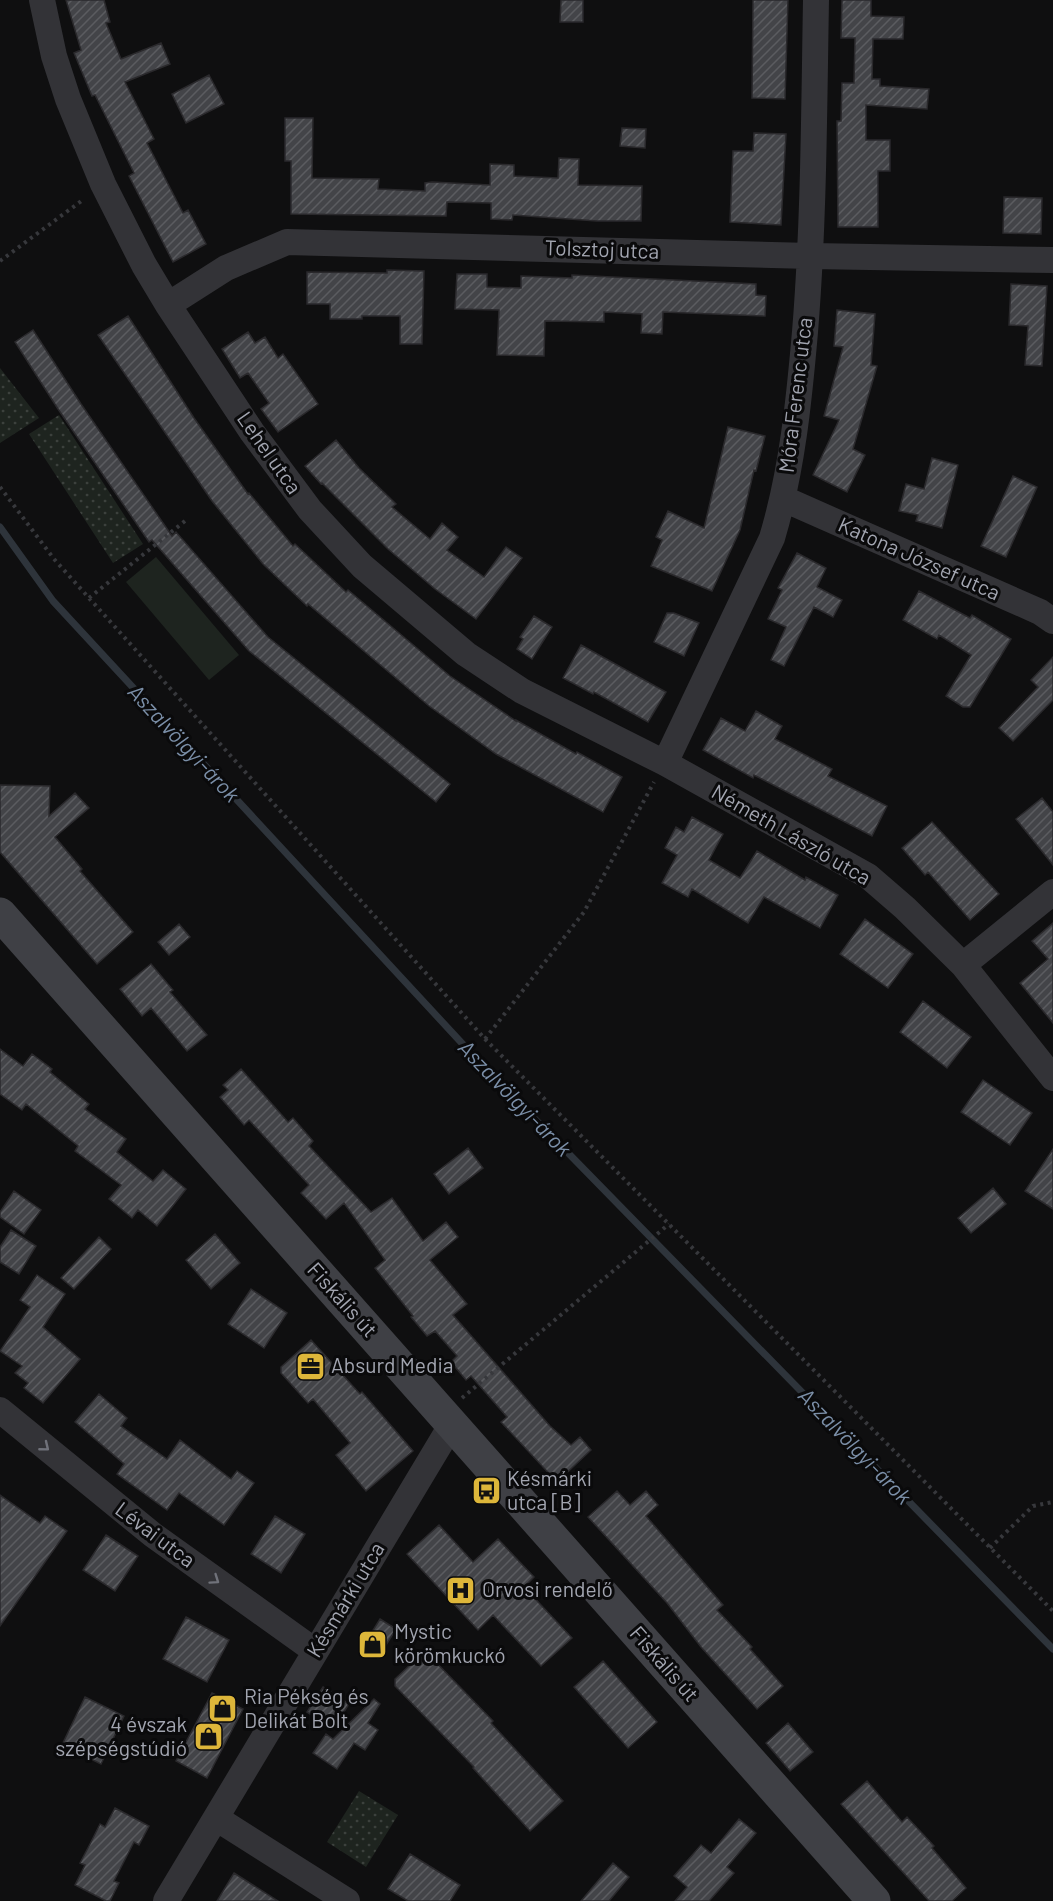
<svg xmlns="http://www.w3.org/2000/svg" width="1053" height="1901" viewBox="0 0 1053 1901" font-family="Barlow,sans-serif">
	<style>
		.grass { fill: url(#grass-dots) }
		.garden { fill: #1e241f }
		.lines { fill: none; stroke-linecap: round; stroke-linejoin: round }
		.stream { stroke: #2e343b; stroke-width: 7 }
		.building { fill: url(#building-hatch); stroke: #2a292c; stroke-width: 1.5 }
		.path { stroke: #37383c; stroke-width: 4; stroke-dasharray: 3 4.5; stroke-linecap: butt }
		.street { stroke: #333337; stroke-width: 26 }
		.secondary { stroke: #3f4045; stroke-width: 33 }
		.oneway { stroke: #70727a }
		.labels { text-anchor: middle; stroke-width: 6; stroke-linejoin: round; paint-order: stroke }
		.street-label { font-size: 21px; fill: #a2a5b0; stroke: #0a0a0b }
		.poi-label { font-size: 21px; fill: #a2a5b0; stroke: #0a0a0b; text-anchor: start }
		.water-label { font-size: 22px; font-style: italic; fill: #7b8fa8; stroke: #0a0a0b }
	</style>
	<defs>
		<pattern id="grass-dots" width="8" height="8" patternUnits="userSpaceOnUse" patternTransform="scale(1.5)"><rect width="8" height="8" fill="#1e241f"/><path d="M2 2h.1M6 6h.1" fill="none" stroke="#3c413d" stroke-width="1.8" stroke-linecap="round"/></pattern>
		<pattern id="building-hatch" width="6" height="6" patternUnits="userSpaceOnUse" patternTransform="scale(1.5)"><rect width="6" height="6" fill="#434448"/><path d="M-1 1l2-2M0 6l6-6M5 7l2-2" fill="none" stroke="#5b5c60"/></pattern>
	</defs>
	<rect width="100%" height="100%" fill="#0f0f10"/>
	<path class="grass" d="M0 368 39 418 0 443Z
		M59 415 143 544 113 563 29 434Z
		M359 1791 398 1815 366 1867 327 1842Z"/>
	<path class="garden" d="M156 557 239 655 209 680 126 582Z"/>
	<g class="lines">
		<path class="stream" d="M0 527 53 601 483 1066 1053 1649"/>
	</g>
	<path class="building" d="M66 0H104L110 22 106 23 121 59 161 43 170 64 125 82 154 139 147 143 183 213 188 210 206 244 173 262 129 176 134 173 95 95 92 96 74 53 81 50Z
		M561 0H583V22H560Z
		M753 0H788L785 99 752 98Z
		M842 0H871V16L904 17 903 39H873L872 79H880V86L929 89 927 109 866 105V140H890V171H878V227H838L837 121H841L842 83H854L855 38H841Z
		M209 75 224 104 186 123 172 94Z
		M285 118H313L312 178 379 179 378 189 425 191V183L432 182 490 185V164L514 165V176L558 178 559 158 579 159 578 185 642 186 641 221H597L513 215 512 220 491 219V203L447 202 446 216 291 214V161H285Z
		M622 128 646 129 645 148 620 146Z
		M754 133 786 134 781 225 730 222 733 151H753Z
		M1004 197 1042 198 1041 234 1003 233Z
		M387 270 424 271 422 344H400V316H362V319H330V304H307V272L387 273Z
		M457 274H487V287L521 288V276L572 278V275L756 284V295L766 296 765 316 663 312 662 334 641 333 642 314 604 312V322L545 321 544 356 497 355 499 310 455 309Z
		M1011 284 1047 286 1042 366 1025 365 1028 326 1009 325Z
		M837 310 875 314 871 365 877 366 853 449 865 455 847 492 813 475 839 420 824 416 843 347 834 346Z
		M128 316 194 418 248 494 249 493 293 546 295 544 346 592 348 590 450 676 516 721V720L576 754 577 752 622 777 603 812 496 754 429 706 308 604 307 606 263 564 212 501 98 335Z
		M33 330 81 404 172 536 176 532 268 637 450 784 436 802 249 651 152 540 149 542 58 409 15 342Z
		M248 332 255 343 265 337 278 358 283 354 318 404 278 432 261 409 269 403 248 373 240 378 222 349Z
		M728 427 765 436 756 471 754 470 740 530 712 591 651 566 662 540 656 537 668 511 704 528Z
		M336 440 359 468 396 504 392 507 430 539 442 523 458 537 447 550 484 577 506 547 522 558 476 619 435 589 388 549 322 483 321 484 305 466Z
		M932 458 958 465 942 528 916 521 918 515 899 511 906 484 924 489Z
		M1013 476 1037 487 1006 557 981 546Z
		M797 553 826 568 817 587 842 600 833 617 814 607 784 666 771 660 786 627 768 619 782 590 778 588Z
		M919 591 970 618 972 615 1011 639 970 707H963L946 696 971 655 939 635 937 639 903 620Z
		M667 613H674L699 623 684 656 654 642Z
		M534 616 552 627 532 659 517 649 523 639 520 637Z
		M581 645 666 692 648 722 594 692 593 694 563 678Z
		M1053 657V700L1013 741 999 728 1038 687 1031 680Z
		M756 711 782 726 775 739 832 769 828 776 887 806 872 836 754 775 753 778 703 750 721 718 745 731Z
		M0 785 50 786 49 816 75 793 89 808 55 837 82 869 80 871 133 932 97 964 0 852Z
		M1042 798 1053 812V865L1016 819Z
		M692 817 723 834 709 860 740 878 757 851 805 880 806 877 838 895 820 928 764 897 748 923 692 889 688 897 662 883 677 855 665 848 676 827 684 832Z
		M932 822 999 894 970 920 928 872 925 875 902 848Z
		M865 919 913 954 888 988 840 954Z
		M1053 923V1023L1020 983 1048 959 1032 941Z
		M179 924 190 937 169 955 158 942Z
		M151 964 173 990 170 992 207 1035 187 1051 151 1008 142 1016 120 989Z
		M923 1001 971 1037 947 1068 900 1032Z
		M0 1049 23 1066 32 1054 52 1069 50 1072 89 1104 85 1109 126 1139 117 1152 153 1181 163 1170 186 1189 157 1226 138 1210 132 1218 109 1199 121 1185 75 1151 78 1146 26 1104 22 1110 0 1094Z
		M241 1069 288 1122 293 1118 313 1141 309 1146 371 1212 392 1198 423 1241 446 1222 458 1237 430 1260 467 1304 453 1315 550 1426 571 1445 580 1437 591 1450 557 1482 501 1422 507 1417 471 1376 466 1380 451 1362 457 1356 435 1331 427 1336 411 1317 413 1316 375 1268 385 1260 344 1203 326 1219 301 1193 309 1185 249 1120 244 1125 220 1097 228 1090 223 1085Z
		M983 1080 1032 1113 1010 1145 961 1112Z
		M468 1148 483 1168 449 1194 434 1174Z
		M1053 1149V1209L1025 1191Z
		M993 1188 1006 1204 971 1233 958 1218Z
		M14 1191 41 1210 24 1234 0 1217V1212Z
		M11 1230 36 1246 19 1274 0 1262V1247Z
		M215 1234 240 1263 211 1289 186 1260Z
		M99 1237 111 1249 74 1289 61 1278Z
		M37 1275 65 1294 43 1327 80 1359 43 1403 24 1388 28 1383 15 1373 22 1366 0 1351 30 1307 20 1300Z
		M251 1289 287 1313 264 1348 228 1324Z
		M311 1340 360 1394 362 1392 413 1451 366 1491 336 1455 350 1443 313 1399 308 1403 281 1373V1367Z
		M99 1394 127 1418 121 1426 167 1459 180 1440 231 1479 237 1471 254 1483 224 1525 179 1493 167 1510 117 1474 124 1464 75 1422Z
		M617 1491 630 1505 646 1491 658 1505 646 1516 723 1605 717 1610 752 1647 750 1649 783 1686 757 1709 701 1647 667 1603 588 1517Z
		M0 1495 40 1523 45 1516 67 1531 0 1626Z
		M275 1516 305 1534 281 1573 251 1554Z
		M439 1525 473 1562 498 1539 534 1577 524 1587 572 1638 541 1666 493 1615 478 1630 407 1554Z
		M106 1535 138 1556 115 1591 83 1570Z
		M186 1617 229 1640 207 1682 163 1659Z
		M380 1619 396 1629 378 1658 362 1648Z
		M425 1651 493 1721 491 1723 563 1801 530 1831 473 1768 474 1767 395 1686V1679Z
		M603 1661 657 1722 628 1748 574 1687Z
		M323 1687 349 1704 333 1729 307 1712Z
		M212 1693 243 1709 207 1778 176 1761Z
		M85 1697 124 1716 101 1764 62 1745Z
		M374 1699 380 1704 368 1723 378 1730 365 1750 354 1743 337 1769 313 1753 326 1734 333 1739Z
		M788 1723 813 1752 790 1771 766 1743Z
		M867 1781 902 1822 907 1817 934 1846 932 1848 966 1888 952 1901H929L841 1804Z
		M115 1808 149 1826 139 1845 134 1842 114 1881 119 1883 110 1901H106L75 1885 85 1865 80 1863 90 1844 100 1824 105 1827Z
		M739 1819 756 1833 727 1867 734 1873 709 1901H675L687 1887 674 1876 701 1845 711 1853Z
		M410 1854 460 1885 450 1901H408L388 1889Z
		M613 1863 629 1877 609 1901H581Z
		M234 1873 278 1901H217Z"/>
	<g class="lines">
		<path class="path" d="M0 261 84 199
			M0 487 54 559 485 1039 1053 1611
			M89 598 185 521
			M485 1039 584 912 654 782
			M462 1398 669 1224
			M990 1548 1033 1506 1053 1502"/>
		<path class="street" d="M42 0 54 56 68 99 103 184 144 265 168 305 252 432 310 510 362 566 466 654 522 691 665 763 868 876 905 908 963 965 1053 1078
			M168 305 226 268 287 242 811 256 1053 260
			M784 499 1040 612 1053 621
			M665 763 772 538C792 471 799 401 805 332 814 221 814 111 816 0
			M963 965 1053 892
			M0 1410 153 1535 315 1651
			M216 1818 347 1901
			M166 1901 452 1424"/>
		<path class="secondary" d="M0 914 874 1901"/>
	</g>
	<defs><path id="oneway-chevron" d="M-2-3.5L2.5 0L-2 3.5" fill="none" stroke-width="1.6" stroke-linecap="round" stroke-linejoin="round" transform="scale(1.5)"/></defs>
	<g class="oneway">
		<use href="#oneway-chevron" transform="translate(45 1447) rotate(39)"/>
		<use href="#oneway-chevron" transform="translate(215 1580) rotate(35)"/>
	</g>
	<defs>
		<symbol id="office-square" viewBox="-11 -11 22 22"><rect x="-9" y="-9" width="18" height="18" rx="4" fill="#ddb63a" stroke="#0a0a0b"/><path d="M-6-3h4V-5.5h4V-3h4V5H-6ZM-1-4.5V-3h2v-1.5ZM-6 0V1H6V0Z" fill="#111"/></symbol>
		<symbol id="bus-square" viewBox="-11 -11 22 22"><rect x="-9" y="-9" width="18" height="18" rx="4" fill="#ddb63a" stroke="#0a0a0b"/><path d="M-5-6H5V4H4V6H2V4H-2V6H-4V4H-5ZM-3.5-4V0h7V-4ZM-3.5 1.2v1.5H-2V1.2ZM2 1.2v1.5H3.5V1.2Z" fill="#111"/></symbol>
		<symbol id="hospital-square" viewBox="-11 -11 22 22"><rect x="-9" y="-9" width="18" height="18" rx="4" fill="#ddb63a" stroke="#0a0a0b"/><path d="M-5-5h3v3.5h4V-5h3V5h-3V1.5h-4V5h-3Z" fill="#111"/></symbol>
		<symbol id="shop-square" viewBox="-11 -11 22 22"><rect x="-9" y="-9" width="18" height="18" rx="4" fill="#ddb63a" stroke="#0a0a0b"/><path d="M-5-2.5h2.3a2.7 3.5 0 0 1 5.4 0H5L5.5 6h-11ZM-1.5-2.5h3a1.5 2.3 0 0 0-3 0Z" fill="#111"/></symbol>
	</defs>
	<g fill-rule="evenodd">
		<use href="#office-square" x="294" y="1350" width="33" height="33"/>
		<use href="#bus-square" x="470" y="1474" width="33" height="33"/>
		<use href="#hospital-square" x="444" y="1574" width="33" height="33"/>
		<use href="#shop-square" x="356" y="1628" width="33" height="33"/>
		<use href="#shop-square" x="206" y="1692" width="33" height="33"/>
		<use href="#shop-square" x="192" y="1720" width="33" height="33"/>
	</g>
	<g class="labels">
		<g class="street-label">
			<text transform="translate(602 250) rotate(2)" y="7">Tolsztoj utca</text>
			<text transform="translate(796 395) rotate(-83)" y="7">Móra Ferenc utca</text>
			<text transform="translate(269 453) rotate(55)" y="7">Lehel utca</text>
			<text transform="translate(919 559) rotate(24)" y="7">Katona József utca</text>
			<text transform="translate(791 835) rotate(30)" y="7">Németh László utca</text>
			<text transform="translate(342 1300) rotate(48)" y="7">Fiskális út</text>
			<text transform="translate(155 1535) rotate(37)" y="7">Lévai utca</text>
			<text transform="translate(346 1600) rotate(-59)" y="7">Késmárki utca</text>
			<text transform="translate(664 1664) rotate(49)" y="7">Fiskális út</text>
		</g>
		<g class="poi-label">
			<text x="331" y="1373">Absurd Media</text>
			<text x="507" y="1486">Késmárki<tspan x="507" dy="24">utca [B]</tspan></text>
			<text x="482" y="1597">Orvosi rendelő</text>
			<text x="394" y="1639">Mystic<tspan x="394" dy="24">körömkuckó</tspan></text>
			<text x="244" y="1704">Ria Pékség és<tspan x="244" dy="24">Delikát Bolt</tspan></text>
			<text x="187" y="1732" text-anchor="end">4 évszak<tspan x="187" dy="24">szépségstúdió</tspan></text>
		</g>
		<g class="water-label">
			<text transform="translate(184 743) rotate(47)" y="8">Aszalvölgyi-árok</text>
			<text transform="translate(515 1098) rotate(46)" y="8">Aszalvölgyi-árok</text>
			<text transform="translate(855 1446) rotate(46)" y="8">Aszalvölgyi-árok</text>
		</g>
	</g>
</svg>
